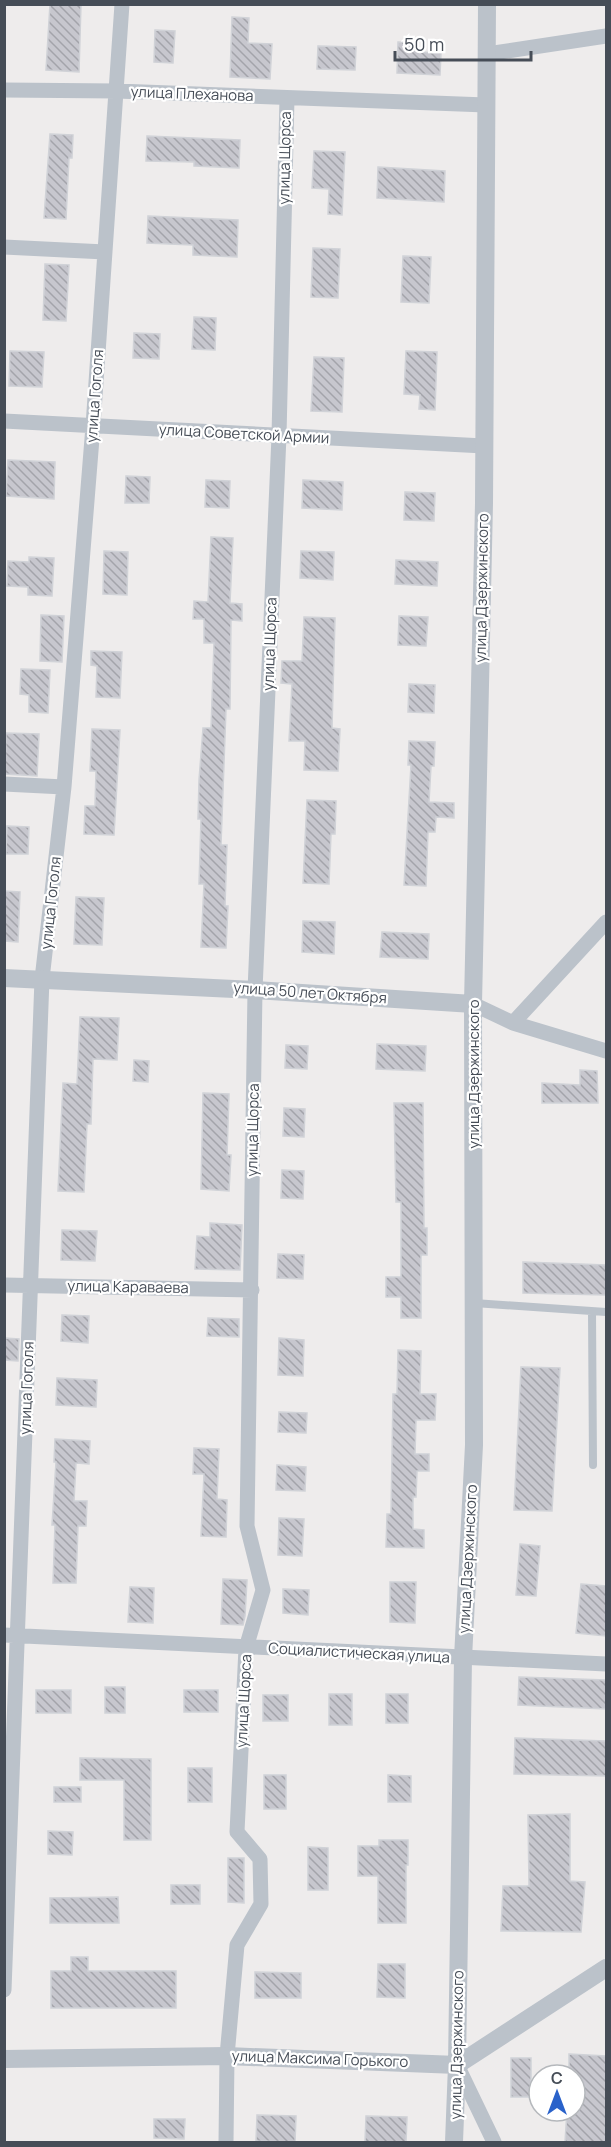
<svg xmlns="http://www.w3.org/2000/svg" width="611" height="2147" viewBox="0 0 611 2147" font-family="Manrope,sans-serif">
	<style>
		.building { fill: url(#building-back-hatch); stroke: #d0d2d7; stroke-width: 1.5 }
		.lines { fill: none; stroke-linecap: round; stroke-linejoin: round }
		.service { stroke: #bbc2ca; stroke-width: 8 }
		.minor { stroke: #bbc2ca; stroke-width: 15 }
		.tertiary { stroke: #bbc2ca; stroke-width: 18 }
		.labels { text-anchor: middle; stroke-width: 4.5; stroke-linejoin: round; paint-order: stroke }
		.street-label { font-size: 15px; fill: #464d57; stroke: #fff }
	</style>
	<defs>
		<pattern id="building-back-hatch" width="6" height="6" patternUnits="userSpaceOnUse" patternTransform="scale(1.5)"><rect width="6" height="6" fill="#c7c7ce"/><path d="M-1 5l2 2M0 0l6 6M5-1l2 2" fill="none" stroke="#a3a4aa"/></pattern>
	</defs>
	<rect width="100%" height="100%" fill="#eeecec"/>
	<path class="building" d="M50 4H81L79 72 46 70Z
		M232 17 249 18 248 43 272 44 270 79 230 77Z
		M155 30 175 31 173 63 154 62Z
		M398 42 418 43V52L441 53 440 75 397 73Z
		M318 46 356 47 355 70 317 69Z
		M50 134 73 135 72 158H69L66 219 44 218Z
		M147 136 240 140 239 168 194 166V162L146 161Z
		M314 151 345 152 342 215 328 214 329 189 312 188Z
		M378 167 445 171 444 202 377 198Z
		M148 216 238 220 237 257 193 255V245L147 243Z
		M313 248 340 249 338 298 311 297Z
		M403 256 431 257 429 303 401 302Z
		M45 264 69 265 66 321 43 320Z
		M194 317 216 318 215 350 192 349Z
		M134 333 160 334 159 359 133 358Z
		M10 351 44 352 42 387 9 386Z
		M406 351 437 352 435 410 419 409 420 395 404 394Z
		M314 357 344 358 342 412 311 411Z
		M8 460 55 462 54 499 6 496Z
		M126 476 150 477 149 503H125Z
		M206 480 230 481 229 508 205 507Z
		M303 480 343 482 342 510 302 508Z
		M405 492 435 493 434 521 404 520Z
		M211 537 233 538 230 603 242 604V621L231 620 230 709H226L221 845H227L225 906H228L226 948 201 947 204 884H199L201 819H198L199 780 203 728H211L214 643H204V619H193L194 601 208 602Z
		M104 551 128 552 127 595 103 594Z
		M301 551 334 552 333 580 300 578Z
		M29 557 54 558 52 596 28 595V587L7 586 8 561 29 562Z
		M396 560 438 562 437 586 395 584Z
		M41 615 64 616 62 662 40 661Z
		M399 616 428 617 426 646 398 645Z
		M304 617 335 618 332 728 340 729 338 771 304 770 305 741H289L292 684 281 683 282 661H302Z
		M91 651 122 652 120 698 96 697 97 666 91 665Z
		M21 669 50 670 48 713 29 712V695L20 694Z
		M409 684 435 685 434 713 408 712Z
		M92 729 120 730 114 835 84 834 85 806H95L96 771H90Z
		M6 733 39 734 37 776 5 774Z
		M409 741 435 742 434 766H431L429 802 454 803V818L436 817 435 832H428L426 886 404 885 411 765H408Z
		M307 800 336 801 335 834H331L329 884 303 883Z
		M7 826 29 827 28 854H6Z
		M4 891 20 892 18 942 4 941Z
		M76 897 104 898 102 945 74 944Z
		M303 921 335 922 334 954 302 952Z
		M382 932 429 934 428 959 380 957Z
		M80 1017 119 1018 117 1060 93 1059 91 1124H87L84 1192 58 1191 63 1083 77 1084Z
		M377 1044 426 1046 425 1071 376 1069Z
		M286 1045 308 1046 307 1069 285 1068Z
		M134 1060 149 1061 148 1082 133 1081Z
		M580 1070 597 1071 598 1103H542V1083L580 1085Z
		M203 1093 229 1094 227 1155H231L229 1191 201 1189Z
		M394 1103H423L424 1228H427V1255H421V1318H401V1297H386V1277H401V1202H396Z
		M284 1108 305 1109 304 1137 283 1136Z
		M282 1170 304 1171 303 1199 281 1198Z
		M210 1223 242 1225 240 1270 195 1269 197 1236 210 1237Z
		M62 1230 97 1231 95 1261 61 1260Z
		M278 1254 304 1255 303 1279 277 1278Z
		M523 1262 606 1265V1295L523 1293Z
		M62 1315 89 1316 88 1343 61 1341Z
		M208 1318 239 1319V1337L207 1336Z
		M4 1338 19 1339 18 1361 4 1360Z
		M279 1338 304 1340 303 1376 278 1375Z
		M398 1350 421 1351 420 1394H436L435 1420H416L415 1454H429V1471H417L416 1497H413V1529L424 1530V1548L386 1547 387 1514H391L393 1394H397Z
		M521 1367 560 1368 552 1511 514 1510Z
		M57 1378 97 1380 96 1407 56 1405Z
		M279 1412 307 1413 306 1433 278 1432Z
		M55 1439 90 1441 89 1464 76 1463 74 1501H87L86 1526H78L76 1583H53L55 1525H52L56 1462H54Z
		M194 1448 219 1449 217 1499 227 1500 226 1537 201 1536 204 1474H193Z
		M277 1465 306 1467 305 1491 276 1490Z
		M279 1518 304 1519 302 1556 278 1555Z
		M520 1544 540 1546 536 1596 516 1595Z
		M223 1579 247 1580 245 1616 243 1625 221 1624Z
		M390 1582H416L415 1623 390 1622Z
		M581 1584 606 1586V1636L576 1633Z
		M130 1587 154 1588 153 1623 128 1622Z
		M283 1589 309 1590 308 1615 283 1613Z
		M519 1677 606 1680V1709L518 1705Z
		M105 1687H125V1713H105Z
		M36 1690H71V1713H36Z
		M184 1690H218V1712H184Z
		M329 1694H352V1725H329Z
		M386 1694H408V1723H386Z
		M263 1695H288V1721H263Z
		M515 1738 606 1741V1776L514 1774Z
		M80 1758 151 1759V1840H124V1780H80Z
		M188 1768H212V1802H188Z
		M264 1775H286V1809H264Z
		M388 1775 411 1776V1802H388Z
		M54 1787H81V1802H54Z
		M570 1814V1881L585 1882 581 1932 501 1931 503 1886H529L528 1815Z
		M48 1831 73 1832 72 1855 48 1854Z
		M379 1840H408V1865H406V1923H378V1876H358V1846H379Z
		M308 1847 328 1848V1890H308Z
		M228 1858H244V1903L228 1902Z
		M171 1885H200V1904H171Z
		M118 1897 119 1923H50V1898Z
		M71 1957H88V1971H176V2008H51V1971H71Z
		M378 1964H405V1998L377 1997Z
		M255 1972 301 1973V1998H255Z
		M569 2054 606 2056V2142H565L567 2111H575V2075H569Z
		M511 2058H531V2097H511Z
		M257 2115 296 2116 295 2142 256 2141Z
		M366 2116 407 2117 406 2142H365Z
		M154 2119H185L184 2139 154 2138Z"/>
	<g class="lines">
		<path class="service" d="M474 1303 606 1312
			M592 1312 593 1465"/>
		<path class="minor" d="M487 54 606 36
			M4 90 117 91 486 105
			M4 247 105 252
			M4 421 484 446
			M4 784 64 787
			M473 1004 513 1023 606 1051
			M513 1023 606 922
			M4 1285 252 1290
			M4 1635 606 1664
			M4 1990 42 979 64 787 93 426 122 4
			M457 2065 494 2142
			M226 2142 227 2056 237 1945 261 1904 260 1859 237 1832 246 1648 263 1590 247 1526 255 990 279 436 287 98"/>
		<path class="tertiary" d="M4 978 255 990 473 1004
			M4 2059 227 2056 457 2065 606 1968
			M454 2142 457 2065 463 1658 474 1445 473 1004 484 503 487 4"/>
	</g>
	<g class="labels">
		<g class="street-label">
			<text transform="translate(192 94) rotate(2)" y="5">улица Плеханова</text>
			<text transform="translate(285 158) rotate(-89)" y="5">улица Щорса</text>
			<text transform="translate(95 396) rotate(-86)" y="5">улица Гоголя</text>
			<text transform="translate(244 434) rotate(3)" y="5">улица Советской Армии</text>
			<text transform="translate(482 588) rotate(-89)" y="5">улица Дзержинского</text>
			<text transform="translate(270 644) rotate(-88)" y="5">улица Щорса</text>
			<text transform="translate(51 903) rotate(-84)" y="5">улица Гоголя</text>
			<text transform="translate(310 993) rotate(4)" y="5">улица 50 лет Октября</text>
			<text transform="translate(474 1074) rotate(-90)" y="5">улица Дзержинского</text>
			<text transform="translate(253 1130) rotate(-89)" y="5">улица Щорса</text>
			<text transform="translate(128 1287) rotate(1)" y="5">улица Караваева</text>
			<text transform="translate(27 1388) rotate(-88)" y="5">улица Гоголя</text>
			<text transform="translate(468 1559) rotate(-87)" y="5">улица Дзержинского</text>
			<text transform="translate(359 1653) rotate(3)" y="5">Социалистическая улица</text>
			<text transform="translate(244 1701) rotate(-87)" y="5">улица Щорса</text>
			<text transform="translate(457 2045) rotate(-89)" y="5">улица Дзержинского</text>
			<text transform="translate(320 2059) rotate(2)" y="5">улица Максима Горького</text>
		</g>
	</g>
	<rect width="611" height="2147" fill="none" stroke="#464d57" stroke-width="12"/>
	<g transform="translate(557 2093)"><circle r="28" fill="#ffffff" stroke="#b5b8bc" stroke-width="1.5"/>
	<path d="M0-4.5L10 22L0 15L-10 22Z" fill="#2a62ca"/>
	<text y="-9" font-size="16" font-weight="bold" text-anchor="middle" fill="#464d57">С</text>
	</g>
	<path d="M395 51v9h136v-9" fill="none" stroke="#464d57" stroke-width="3"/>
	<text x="404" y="51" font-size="18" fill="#464d57" stroke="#ffffff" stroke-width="4.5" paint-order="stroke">50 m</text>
</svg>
